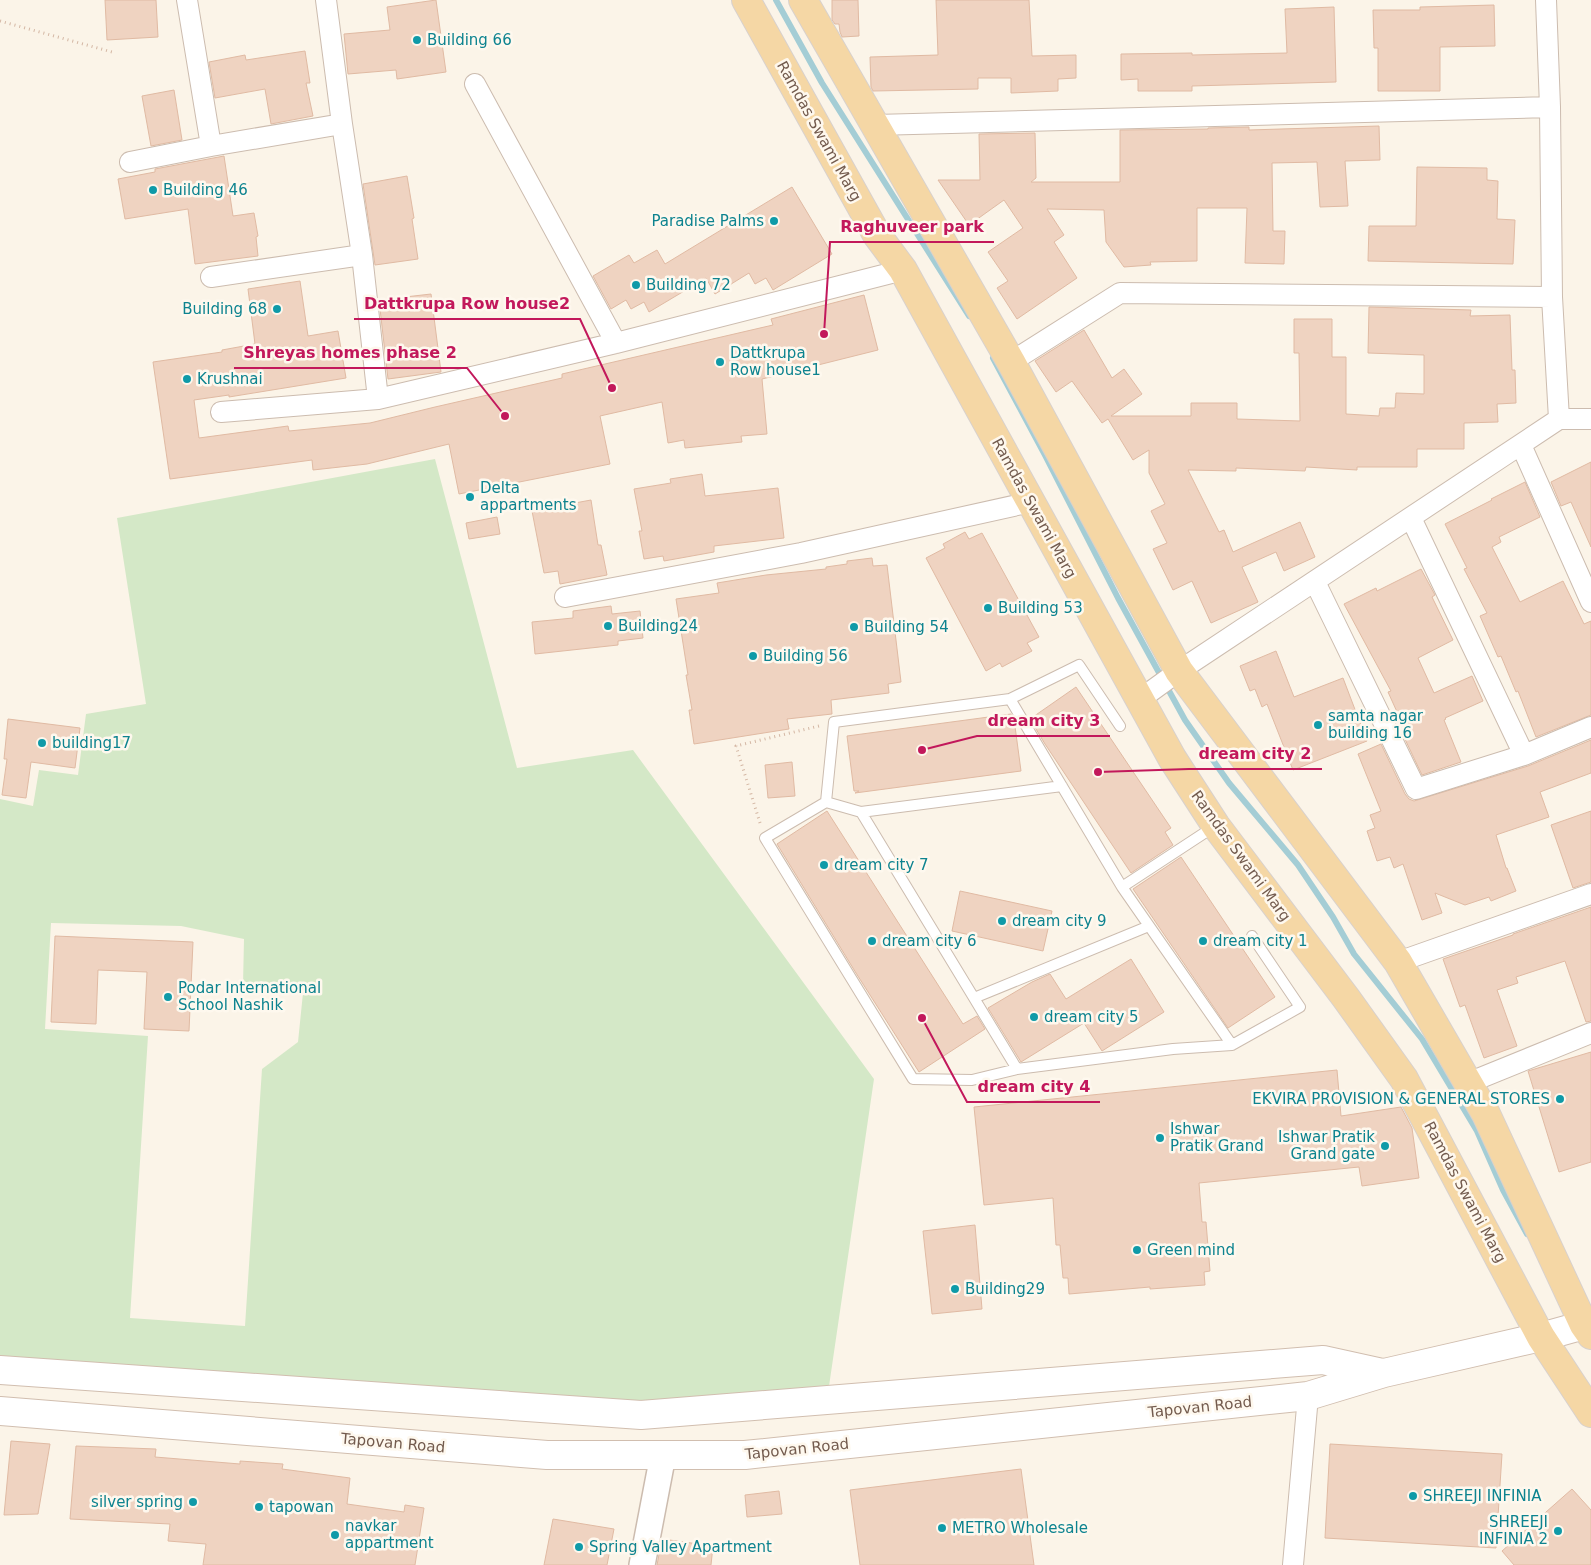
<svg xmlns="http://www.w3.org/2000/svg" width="1591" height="1565" viewBox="0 0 1591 1565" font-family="'DejaVu Sans',sans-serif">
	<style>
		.green { fill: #d4e8c7; fill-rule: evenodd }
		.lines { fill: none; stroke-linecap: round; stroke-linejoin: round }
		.stream { stroke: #a4cdd5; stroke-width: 6 }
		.building { fill: #efd3c1; stroke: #e0baa3 }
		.service-casing { stroke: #ccbcaf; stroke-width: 12 }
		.minor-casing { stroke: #ccbcaf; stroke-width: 22 }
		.tertiary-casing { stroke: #ccbcaf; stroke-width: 28 }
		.secondary-casing { stroke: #d1beaf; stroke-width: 30 }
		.primary-casing { stroke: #d8d1cd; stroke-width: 30 }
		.path { stroke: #d4b7a4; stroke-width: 3; stroke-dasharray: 1 4; stroke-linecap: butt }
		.service { stroke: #fff; stroke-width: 10 }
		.minor { stroke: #fff; stroke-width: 20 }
		.tertiary { stroke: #fff; stroke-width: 25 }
		.secondary { stroke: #fff; stroke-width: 28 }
		.primary { stroke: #f5d7a5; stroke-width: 28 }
		.culture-dot { fill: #0f9aa8; stroke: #fef8ee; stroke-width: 2 }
		.labels { text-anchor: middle; stroke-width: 5; stroke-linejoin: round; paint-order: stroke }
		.culture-label { font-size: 15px; fill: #0d838f; stroke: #fef8ee; text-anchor: start }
		.street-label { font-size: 15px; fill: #735b4e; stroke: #fef8ee }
		.leader { fill: none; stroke: #c2185b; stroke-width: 2 }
		.callout-dot { fill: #c2185b; stroke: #fef8ee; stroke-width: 2 }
		.callout-label { font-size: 16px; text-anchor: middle; font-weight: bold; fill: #c2185b; stroke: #fef8ee; stroke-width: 5; stroke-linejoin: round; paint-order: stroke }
	</style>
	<rect width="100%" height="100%" fill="#fbf4e8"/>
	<path class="green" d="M435 459 517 768 633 750 874 1079 828 1393 575 1411 0 1370V799L33 806 39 770 78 775 86 714 146 704 117 518ZM51 923 181 926 244 939 243 985 303 993 298 1042 262 1069 245 1326 130 1318 148 1036 45 1029Z"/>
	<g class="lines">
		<path class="stream" d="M776 0 822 83 969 316
			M993 358 1045 455 1118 598 1185 720 1229 783 1298 865 1333 917 1354 954 1422 1039 1477 1131 1503 1190 1527 1234"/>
	</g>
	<path class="building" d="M105 0H156L158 37 107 40Z
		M436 0 446 72 397 79 396 70 348 74 344 34 390 30 387 7Z
		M832 0H858L859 36 842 37 840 32 839 24H835L832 20Z
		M936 0H1029L1032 56 1076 55V78L1058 79V91L1011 93V78H978V89L873 91 871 87 870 57 938 55Z
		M1494 5 1495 46 1440 47V91H1378V48H1374L1373 10H1420V7Z
		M1334 7 1336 82 1192 86V91H1138V79L1121 80V54L1192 53V55L1287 53 1285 9Z
		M305 51 310 83H306L313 116 271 124 265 89 215 98 209 62 245 55 246 60Z
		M174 90 182 140 151 146 142 96Z
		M1379 126 1380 160 1345 161 1348 206 1320 207 1317 162 1272 163 1273 231H1285L1284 264 1245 263 1247 208H1197V261L1150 262 1151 265 1124 267 1106 242 1104 210 1047 209 1064 235 1054 242 1077 278 1017 319 997 288 1008 281 988 252 1023 228 1004 200 969 225 938 180H980L979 134 1035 133 1036 178 1031 182H1120V130L1208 129V128L1249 127V130Z
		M224 156 233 216 254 213 258 236 256 237 258 256 195 264 188 209 125 219 118 179 155 172V169Z
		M1417 167 1487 168V180L1498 181 1497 219 1515 220 1513 264 1368 261 1369 226H1416Z
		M407 176 414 218 412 219 418 259 375 265 363 184Z
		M792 187 832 254 773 290 766 278 755 284 749 273 715 294 706 278 649 312 644 302 631 309 626 300 611 309 593 276 629 255 634 263 657 250 665 264Z
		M300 281 308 336 338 331 346 378 229 397V395L194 400 199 438 288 426 289 431 370 423 435 407 562 378V374L773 325 771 319 864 295 878 350 762 379 767 434 741 436 742 442 685 448 684 440 668 443 662 402 600 416 610 464 459 494 449 444 367 464 313 470 312 460 170 479 153 362 222 352V350L255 344 248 289Z
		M431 294 441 372 388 379 379 300Z
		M1369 307 1471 310 1470 316 1510 315 1512 370H1515L1516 403 1497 404 1498 422 1464 423V449H1417V467H1357V470L1306 467 1305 471 1236 468V471L1188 470 1219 532 1224 530 1233 552 1300 522 1315 557 1284 571 1276 552 1242 567 1258 602 1211 623 1192 581 1173 590 1153 549 1167 543 1151 511 1165 504 1149 473V450L1133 460 1108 419 1102 423 1072 381 1056 392 1035 361 1084 330 1112 378 1124 369 1142 394 1111 416H1191V403H1237V419L1300 421 1299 353H1294V319H1332V357H1346V414L1379 416 1380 408H1395L1396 393 1424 394V355L1368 353Z
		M1591 462V547L1571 502 1561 506 1551 482Z
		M702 474 705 496 778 488 784 538 714 546V552L664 561 663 556 644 559 639 531H642L634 489 671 483 670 479Z
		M1525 482 1540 517 1499 537 1501 542 1492 547 1520 602 1563 581 1584 624 1591 621V715L1536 737 1518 691 1516 692 1501 656 1498 657 1480 616 1487 613 1464 569 1467 568 1445 524 1492 500 1491 499Z
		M591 500 598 545H601L607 575 560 584 558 571 544 573 532 511Z
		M497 517 500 534 469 539 466 523Z
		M965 532 969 539 982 533 1039 637 1027 643 1032 651 1002 667 1000 663 986 671 926 558 945 548 943 544Z
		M872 558 873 566 887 565 901 682 888 684 889 693 831 700 832 714 787 719 789 729 694 744 689 710H692L686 675H688L676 599 719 593 717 583 766 575 826 569V567L847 564V561Z
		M1421 569 1435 595 1432 597 1453 640 1418 658 1434 693 1472 676 1483 701 1445 718 1446 719 1444 720 1461 762 1422 775 1403 735 1407 734 1388 692 1391 691 1344 604 1376 588 1377 591Z
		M611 606 612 614 640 611 643 638 618 641V645L535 654 532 622 573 618V611Z
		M1276 651 1294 697 1343 678 1367 741 1293 770 1267 704 1262 707 1255 689 1250 691 1240 666Z
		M1076 687 1171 828 1165 832 1173 845 1131 873 1045 744 1030 719Z
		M1011 714 1014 719 1021 771 855 793 859 791H854L847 736Z
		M8 719 80 728 75 768 31 762 26 798 2 795 7 759H4Z
		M1591 740V773L1540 792 1549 817 1496 835 1506 868H1507L1516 891 1491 901 1489 897 1465 905 1435 893 1442 913 1422 920 1403 864 1394 868 1390 857 1377 861 1367 831 1375 828 1370 815 1381 811 1358 754 1381 744 1405 794 1409 799 1414 801 1528 766Z
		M792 762 795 796 768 798 765 765Z
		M827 811 963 1024 977 1016 985 1029 919 1072 856 973 777 844Z
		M1591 811V882L1573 888 1551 825Z
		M1181 857 1275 997 1228 1028 1133 889Z
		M960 891 1052 911 1043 951 952 931Z
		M1591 907V1021L1586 1022 1565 961 1516 977 1518 983 1497 990 1517 1046 1484 1058 1465 1005 1460 1007 1443 959 1513 935V934Z
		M55 936 193 942 189 1031 144 1029 147 972 98 970 96 1024 51 1022Z
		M1131 959 1164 1012 1102 1051 1084 1023 1021 1062 988 1008 1032 982 1050 974 1066 999Z
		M1591 1052V1162L1559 1172 1528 1071Z
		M1337 1070 1341 1116 1401 1107 1412 1128 1419 1178 1362 1186 1359 1167 1199 1183 1202 1222H1206L1210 1271 1204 1272 1205 1285 1150 1289V1287L1069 1294 1068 1278H1063L1060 1245H1056L1053 1198 984 1205 974 1107Z
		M975 1225 982 1309 932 1314 923 1231Z
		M11 1441 50 1444 38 1514 4 1515Z
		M1330 1444 1502 1454 1496 1548 1325 1538Z
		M76 1446 156 1449 155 1457 240 1464V1461L283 1464 282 1469 350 1478 347 1504 404 1512 405 1505 424 1508 415 1565H203L206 1544 168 1541 170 1524 70 1519Z
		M1021 1469 1034 1565H860L850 1490Z
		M1572 1489 1591 1510V1565H1514L1502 1551Z
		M779 1491 782 1514 747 1517 745 1495Z
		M553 1519 614 1529 607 1565H544Z
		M662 1539 713 1546 711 1565H657Z"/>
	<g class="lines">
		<defs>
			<path id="service" d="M1010 699 1079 665 1120 726
				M1062 786 861 812 974 998 1149 926
				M826 802 861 812
				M1122 887 1010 699 834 722 826 802 765 838 913 1079 972 1080 1017 1069 1173 1049 1232 1045 1122 887 1215 826
				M974 998 1017 1069
				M1232 1045 1300 1007 1252 936"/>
			<path id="minor" d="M187 0 211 146 342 124 362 255 378 399 616 343 903 270
				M326 0 342 124
				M1546 0 1550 107
				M475 84 616 343
				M875 125 1550 107 1552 297 1559 419
				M130 162 211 146
				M211 277 362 255
				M1011 362 1120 293 1552 297
				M221 412 378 399
				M1521 445 1591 602
				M1411 518 1524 755 1591 727
				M1315 582 1416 789 1524 755
				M565 597 801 553 1031 502
				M1139 700 1179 671 1559 419H1591
				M1398 962 1591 894
				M1468 1083 1591 1033
				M1293 1565 1308 1396"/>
			<path id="tertiary" d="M642 1565 663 1455"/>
			<path id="secondary" d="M0 1370 641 1415 1323 1360 1382 1373
				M0 1411 547 1455H745L1308 1396 1384 1373 1541 1337 1584 1325"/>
			<path id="primary" d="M746 0 877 235 903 270 1172 758 1216 826 1346 998 1404 1079 1541 1337 1591 1413
				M803 0 1011 362 1179 671 1398 962 1486 1114 1584 1325 1591 1335"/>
		</defs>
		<use href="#service" class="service-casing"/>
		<use href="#minor" class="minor-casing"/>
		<use href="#tertiary" class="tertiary-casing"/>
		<use href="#secondary" class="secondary-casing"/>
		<use href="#primary" class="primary-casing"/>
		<path class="path" d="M0 21 112 52
			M760 823 736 746 819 726"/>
		<use href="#service" class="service"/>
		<use href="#minor" class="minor"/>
		<use href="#tertiary" class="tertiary"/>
		<use href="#secondary" class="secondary"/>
		<use href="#primary" class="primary"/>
	</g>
	<g class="culture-dot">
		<circle cx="417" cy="40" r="5"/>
		<circle cx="153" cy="190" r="5"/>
		<circle cx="774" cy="221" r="5"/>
		<circle cx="636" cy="285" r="5"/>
		<circle cx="277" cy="309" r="5"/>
		<circle cx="720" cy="362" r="5"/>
		<circle cx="187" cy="379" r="5"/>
		<circle cx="470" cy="497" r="5"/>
		<circle cx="988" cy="608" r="5"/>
		<circle cx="608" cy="626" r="5"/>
		<circle cx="854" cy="627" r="5"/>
		<circle cx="753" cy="656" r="5"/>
		<circle cx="1318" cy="725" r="5"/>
		<circle cx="42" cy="743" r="5"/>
		<circle cx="824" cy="865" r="5"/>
		<circle cx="1002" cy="921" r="5"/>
		<circle cx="872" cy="941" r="5"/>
		<circle cx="1203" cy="941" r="5"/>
		<circle cx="168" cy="997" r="5"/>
		<circle cx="1034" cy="1017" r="5"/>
		<circle cx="1560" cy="1099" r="5"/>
		<circle cx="1160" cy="1138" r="5"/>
		<circle cx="1385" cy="1146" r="5"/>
		<circle cx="1137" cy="1250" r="5"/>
		<circle cx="955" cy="1289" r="5"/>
		<circle cx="1413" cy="1496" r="5"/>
		<circle cx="193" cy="1502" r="5"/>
		<circle cx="259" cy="1507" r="5"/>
		<circle cx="942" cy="1528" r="5"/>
		<circle cx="1558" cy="1531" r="5"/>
		<circle cx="335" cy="1535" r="5"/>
		<circle cx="579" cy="1547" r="5"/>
	</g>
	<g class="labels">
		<g class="culture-label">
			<text x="427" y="45">Building 66</text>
			<text x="163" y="195">Building 46</text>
			<text x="764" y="226" text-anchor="end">Paradise Palms</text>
			<text x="646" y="290">Building 72</text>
			<text x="267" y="314" text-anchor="end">Building 68</text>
			<text x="730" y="358">Dattkrupa<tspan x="730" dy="17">Row house1</tspan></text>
			<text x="197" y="384">Krushnai</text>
			<text x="480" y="493">Delta<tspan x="480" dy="17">appartments</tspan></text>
			<text x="998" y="613">Building 53</text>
			<text x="618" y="631">Building24</text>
			<text x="864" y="632">Building 54</text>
			<text x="763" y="661">Building 56</text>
			<text x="1328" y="721">samta nagar<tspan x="1328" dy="17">building 16</tspan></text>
			<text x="52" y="748">building17</text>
			<text x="834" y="870">dream city 7</text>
			<text x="1012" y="926">dream city 9</text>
			<text x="882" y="946">dream city 6</text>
			<text x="1213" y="946">dream city 1</text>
			<text x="178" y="993">Podar International<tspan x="178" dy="17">School Nashik</tspan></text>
			<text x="1044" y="1022">dream city 5</text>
			<text x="1550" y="1104" text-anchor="end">EKVIRA PROVISION &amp; GENERAL STORES</text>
			<text x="1170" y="1134">Ishwar<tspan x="1170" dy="17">Pratik Grand</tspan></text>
			<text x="1375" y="1142" text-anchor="end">Ishwar Pratik<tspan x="1375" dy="17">Grand gate</tspan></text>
			<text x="1147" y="1255">Green mind</text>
			<text x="965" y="1294">Building29</text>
			<text x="1423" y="1501">SHREEJI INFINIA</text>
			<text x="183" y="1507" text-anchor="end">silver spring</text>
			<text x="269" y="1512">tapowan</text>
			<text x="1548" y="1527" text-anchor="end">SHREEJI<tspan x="1548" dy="17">INFINIA 2</tspan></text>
			<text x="345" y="1531">navkar<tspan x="345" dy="17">appartment</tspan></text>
			<text x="952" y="1533">METRO Wholesale</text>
			<text x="589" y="1552">Spring Valley Apartment</text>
		</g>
		<g class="street-label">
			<text transform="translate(819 131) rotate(61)" y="5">Ramdas Swami Marg</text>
			<text transform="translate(1034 508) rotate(61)" y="5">Ramdas Swami Marg</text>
			<text transform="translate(1241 856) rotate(54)" y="5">Ramdas Swami Marg</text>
			<text transform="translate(1465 1192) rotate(62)" y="5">Ramdas Swami Marg</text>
			<text transform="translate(1200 1407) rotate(-6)" y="5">Tapovan Road</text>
			<text transform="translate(393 1443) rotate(5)" y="5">Tapovan Road</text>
			<text transform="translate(797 1449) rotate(-6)" y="5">Tapovan Road</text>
		</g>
	</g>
	<path class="leader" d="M824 334L830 242H994M612 388L580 319H354M505 416L467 368H234M922 750L977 736H1110M1098 772L1189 769H1322M922 1018L967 1102H1100"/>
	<g class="callout-dot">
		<circle cx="824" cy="334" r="5"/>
		<circle cx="612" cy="388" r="5"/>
		<circle cx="505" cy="416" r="5"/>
		<circle cx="922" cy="750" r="5"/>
		<circle cx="1098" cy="772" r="5"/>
		<circle cx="922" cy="1018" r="5"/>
	</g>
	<g class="callout-label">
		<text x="912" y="232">Raghuveer park</text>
		<text x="467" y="309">Dattkrupa Row house2</text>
		<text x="350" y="358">Shreyas homes phase 2</text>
		<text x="1044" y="726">dream city 3</text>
		<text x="1255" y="759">dream city 2</text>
		<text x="1034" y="1092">dream city 4</text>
	</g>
</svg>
